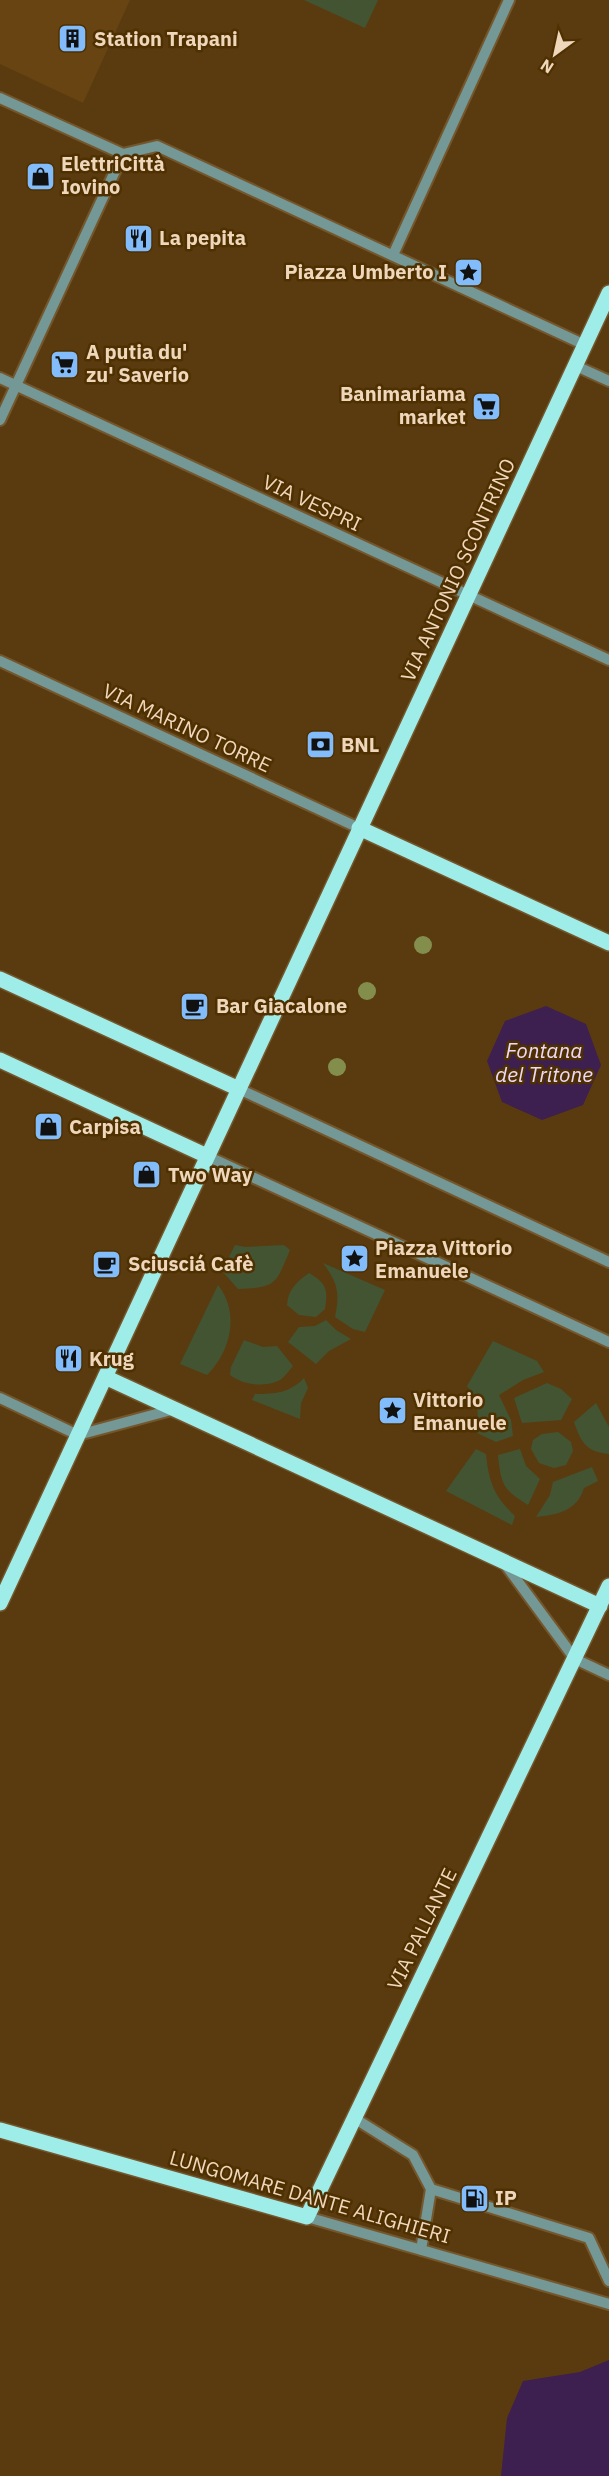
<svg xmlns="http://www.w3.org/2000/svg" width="609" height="2476" viewBox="0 0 609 2476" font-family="'IBM Plex Sans',sans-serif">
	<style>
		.built { fill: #684412 }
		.green { fill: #435432 }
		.water { fill: #3d1f50 }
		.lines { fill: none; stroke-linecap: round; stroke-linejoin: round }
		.minor-casing { stroke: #75572e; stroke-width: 14 }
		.major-casing { stroke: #75572e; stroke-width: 18 }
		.minor { stroke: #739895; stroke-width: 10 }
		.major { stroke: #9fede8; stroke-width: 15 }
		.tree { fill: #848e4c }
		.labels { text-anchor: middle; stroke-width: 5; stroke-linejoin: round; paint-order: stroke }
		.poi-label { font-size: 20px; font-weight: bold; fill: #efd7bc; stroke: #4f3001; text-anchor: start }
		.street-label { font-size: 20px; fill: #efd7bc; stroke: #4f3001 }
		.water-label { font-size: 21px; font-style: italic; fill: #eddafb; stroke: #4f3001 }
	</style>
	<rect width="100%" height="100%" fill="#5a3b0f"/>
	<path class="built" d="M0 0H130L83 103 0 64Z"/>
	<path class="green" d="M304 0H378L365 28Z
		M235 1245 245 1247 284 1245 290 1250C276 1283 277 1288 238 1289L222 1271Z
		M323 1263 385 1290 365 1332 353 1329 335 1317C340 1293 338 1283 323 1263Z
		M309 1273C327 1284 328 1289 325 1309L316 1317 299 1315 287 1305C288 1289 297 1282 309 1273Z
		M218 1285C240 1313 231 1351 207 1375L180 1364Z
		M326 1320 336 1330 351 1339 329 1351 316 1364 288 1342 299 1327 315 1326Z
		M244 1340 263 1347 277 1346 293 1366C289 1370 285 1377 280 1380 265 1388 243 1385 230 1375L231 1367Z
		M493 1341 537 1361 544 1372 523 1380 499 1395 511 1420 513 1436 496 1442 477 1433C480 1414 477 1402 467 1386Z
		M304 1378 308 1388 301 1403 300 1419 252 1400 255 1394C275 1394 290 1393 304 1378Z
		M547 1383 561 1389 572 1399 561 1420 522 1423 514 1398Z
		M596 1403 609 1427V1454C586 1452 581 1442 574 1422Z
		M558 1432 571 1442 573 1451 566 1465 554 1468 539 1463 531 1449 533 1440 542 1434Z
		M476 1449 486 1454C489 1483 494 1496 515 1516L512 1525 446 1491Z
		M520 1449 526 1466 540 1479 528 1505C503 1490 501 1484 498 1455Z
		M592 1467 598 1481 584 1488C577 1511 557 1515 536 1517L550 1495 553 1482Z"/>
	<path class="water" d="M546 1006 586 1024 601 1065 583 1105 542 1120 502 1102 487 1061 505 1021Z
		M609 2360V2476H501L507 2418 523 2381 580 2372Z"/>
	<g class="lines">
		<defs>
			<path id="minor" d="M0 98 123 154
				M123 154 157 146 585 345
				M393 255 509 0
				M576 366 609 381
				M0 378 609 660
				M0 420 123 154
				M0 661 359 828
				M239 1089 609 1262
				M207 1156 609 1342
				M0 1398 78 1435 175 1409
				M505 1564 575 1659 609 1675
				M354 2118 413 2155 431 2189 421 2250
				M431 2189 589 2238 609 2281
				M307 2217 609 2304"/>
			<path id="major" d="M359 828 609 943
				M0 979 239 1089
				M0 1060 207 1156
				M105 1377 600 1606
				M0 1603 609 293
				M0 2130 307 2217 609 1586"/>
		</defs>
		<use href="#minor" class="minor-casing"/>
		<use href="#major" class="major-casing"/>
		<use href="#minor" class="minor"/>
		<use href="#major" class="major"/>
	</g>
	<g class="tree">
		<circle cx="423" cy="945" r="9"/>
		<circle cx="367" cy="991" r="9"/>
		<circle cx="337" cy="1067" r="9"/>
	</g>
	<defs>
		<symbol id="building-square" viewBox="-11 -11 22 22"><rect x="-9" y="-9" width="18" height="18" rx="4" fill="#82bcfa" stroke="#4f3001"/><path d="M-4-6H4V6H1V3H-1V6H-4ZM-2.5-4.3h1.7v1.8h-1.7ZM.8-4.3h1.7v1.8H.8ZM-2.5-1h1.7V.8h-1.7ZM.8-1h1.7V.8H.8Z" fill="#111"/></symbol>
		<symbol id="shop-square" viewBox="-11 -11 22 22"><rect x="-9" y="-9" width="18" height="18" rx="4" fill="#82bcfa" stroke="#4f3001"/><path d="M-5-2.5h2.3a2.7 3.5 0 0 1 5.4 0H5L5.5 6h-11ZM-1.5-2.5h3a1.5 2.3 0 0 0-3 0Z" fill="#111"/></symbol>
		<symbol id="restaurant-square" viewBox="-11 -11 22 22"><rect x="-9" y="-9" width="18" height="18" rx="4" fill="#82bcfa" stroke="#4f3001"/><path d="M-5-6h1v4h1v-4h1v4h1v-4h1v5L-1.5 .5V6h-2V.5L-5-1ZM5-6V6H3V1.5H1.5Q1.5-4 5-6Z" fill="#111"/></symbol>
		<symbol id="sight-square" viewBox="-11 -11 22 22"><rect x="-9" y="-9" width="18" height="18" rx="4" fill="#82bcfa" stroke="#4f3001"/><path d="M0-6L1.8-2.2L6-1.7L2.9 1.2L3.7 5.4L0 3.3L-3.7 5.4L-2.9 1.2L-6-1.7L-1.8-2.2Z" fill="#111"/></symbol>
		<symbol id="supermarket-square" viewBox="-11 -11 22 22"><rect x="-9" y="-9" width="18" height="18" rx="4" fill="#82bcfa" stroke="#4f3001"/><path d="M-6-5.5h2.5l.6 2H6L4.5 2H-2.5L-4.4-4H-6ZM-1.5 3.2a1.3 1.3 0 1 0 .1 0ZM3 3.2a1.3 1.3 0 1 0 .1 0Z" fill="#111"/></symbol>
		<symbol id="bank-square" viewBox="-11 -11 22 22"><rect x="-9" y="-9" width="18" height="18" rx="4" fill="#82bcfa" stroke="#4f3001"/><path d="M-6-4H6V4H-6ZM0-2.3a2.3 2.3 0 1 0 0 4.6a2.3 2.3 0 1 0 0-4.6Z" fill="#111"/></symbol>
		<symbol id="cafe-square" viewBox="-11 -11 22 22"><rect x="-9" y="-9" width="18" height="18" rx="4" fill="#82bcfa" stroke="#4f3001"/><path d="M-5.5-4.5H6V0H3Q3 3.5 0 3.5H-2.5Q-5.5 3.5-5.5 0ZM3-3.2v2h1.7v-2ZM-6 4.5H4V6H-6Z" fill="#111"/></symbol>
		<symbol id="fuel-square" viewBox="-11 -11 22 22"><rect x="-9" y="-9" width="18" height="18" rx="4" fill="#82bcfa" stroke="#4f3001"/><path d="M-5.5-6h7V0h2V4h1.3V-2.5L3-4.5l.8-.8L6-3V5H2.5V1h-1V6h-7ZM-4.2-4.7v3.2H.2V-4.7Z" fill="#111"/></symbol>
	</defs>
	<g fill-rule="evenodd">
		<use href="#building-square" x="56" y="22" width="33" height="33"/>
		<use href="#shop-square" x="24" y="160" width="33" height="33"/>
		<use href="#restaurant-square" x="122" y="222" width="33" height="33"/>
		<use href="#sight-square" x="452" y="256" width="33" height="33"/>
		<use href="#supermarket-square" x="48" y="348" width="33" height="33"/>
		<use href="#supermarket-square" x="470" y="390" width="33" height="33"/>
		<use href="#bank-square" x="304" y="728" width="33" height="33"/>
		<use href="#cafe-square" x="178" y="990" width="33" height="33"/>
		<use href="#shop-square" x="32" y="1110" width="33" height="33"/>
		<use href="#shop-square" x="130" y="1158" width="33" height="33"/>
		<use href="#sight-square" x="338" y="1242" width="33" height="33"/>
		<use href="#cafe-square" x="90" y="1248" width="33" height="33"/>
		<use href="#restaurant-square" x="52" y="1342" width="33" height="33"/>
		<use href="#sight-square" x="376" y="1394" width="33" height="33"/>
		<use href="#fuel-square" x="458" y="2182" width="33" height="33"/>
	</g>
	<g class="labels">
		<g class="poi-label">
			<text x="94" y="46">Station Trapani</text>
			<text x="61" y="171">ElettriCittà<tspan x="61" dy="23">Iovino</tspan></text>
			<text x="159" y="245">La pepita</text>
			<text x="447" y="279" text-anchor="end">Piazza Umberto I</text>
			<text x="86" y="359">A putia du'<tspan x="86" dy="23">zu' Saverio</tspan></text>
			<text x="466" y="401" text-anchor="end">Banimariama<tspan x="466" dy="23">market</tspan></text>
			<text x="341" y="752">BNL</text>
			<text x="216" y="1013">Bar Giacalone</text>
			<text x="69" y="1134">Carpisa</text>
			<text x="168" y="1182">Two Way</text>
			<text x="375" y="1255">Piazza Vittorio<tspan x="375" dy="23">Emanuele</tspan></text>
			<text x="128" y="1271">Sciusciá Cafè</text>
			<text x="89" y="1366">Krug</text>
			<text x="413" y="1407">Vittorio<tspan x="413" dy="23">Emanuele</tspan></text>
			<text x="495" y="2205">IP</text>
		</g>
		<g class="street-label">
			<text transform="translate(312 503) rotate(25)" y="7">VIA VESPRI</text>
			<text transform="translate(458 570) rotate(-65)" y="7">VIA ANTONIO SCONTRINO</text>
			<text transform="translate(187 728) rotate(25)" y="7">VIA MARINO TORRE</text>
			<text transform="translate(422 1929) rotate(-64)" y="7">VIA PALLANTE</text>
			<text transform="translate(310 2197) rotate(16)" y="7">LUNGOMARE DANTE ALIGHIERI</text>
		</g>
		<g class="water-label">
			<text x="544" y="1058">Fontana<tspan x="544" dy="24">del Tritone</tspan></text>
		</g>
	</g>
	<g transform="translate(555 54) rotate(213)" stroke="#4f3001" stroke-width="4.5" paint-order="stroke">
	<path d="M0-4.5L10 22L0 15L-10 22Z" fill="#efd7bc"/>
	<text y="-9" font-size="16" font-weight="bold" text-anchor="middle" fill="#efd7bc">N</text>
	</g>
</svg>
